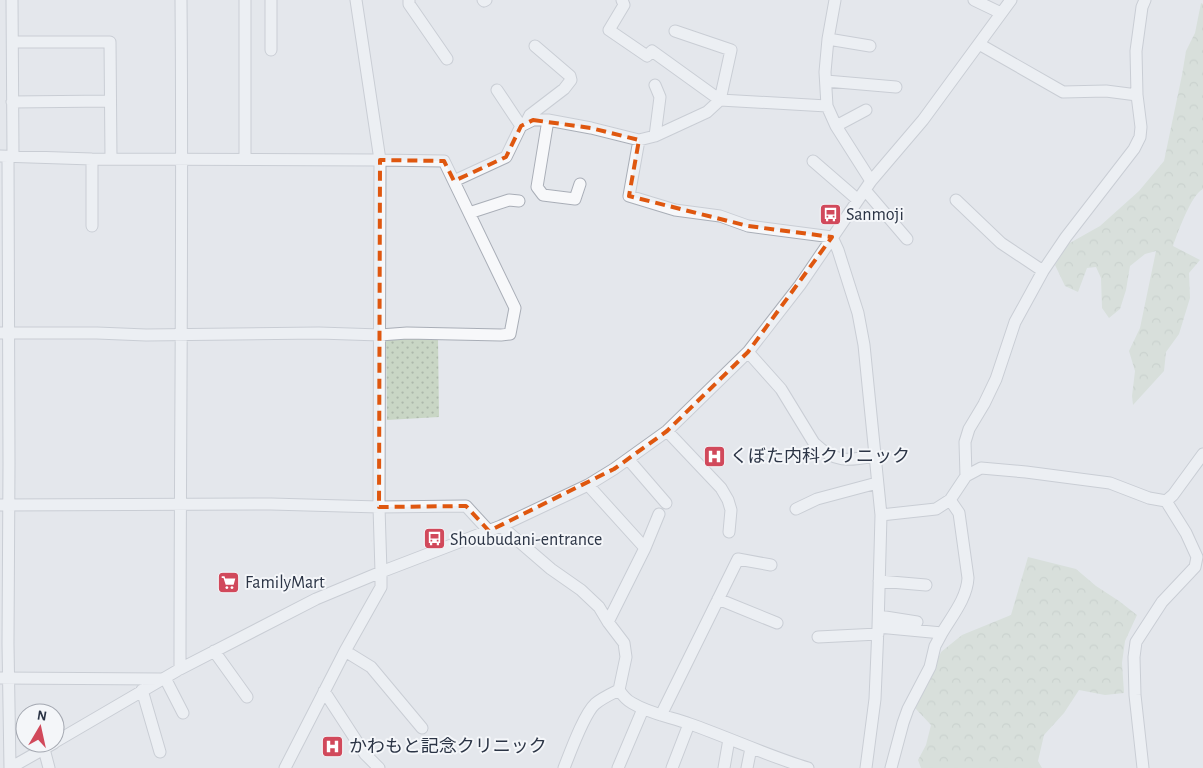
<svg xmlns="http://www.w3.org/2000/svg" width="1203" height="768" viewBox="0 0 1203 768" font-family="'Alegreya Sans','Noto Sans JP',sans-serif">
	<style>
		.grass { fill: url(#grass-dots) }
		.forest { fill: url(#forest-crowns) }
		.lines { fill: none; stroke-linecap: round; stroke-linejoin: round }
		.minor-casing { stroke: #a9aeb7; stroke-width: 13 }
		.minor { stroke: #f7f8fa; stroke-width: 11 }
		.marked { fill: none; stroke: #df570f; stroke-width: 4; stroke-dasharray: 10 6; stroke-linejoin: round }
		.labels { text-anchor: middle; stroke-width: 4; stroke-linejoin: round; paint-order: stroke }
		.poi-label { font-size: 18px; fill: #2b3445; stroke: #f4f6f9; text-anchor: start }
	</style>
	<defs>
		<pattern id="grass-dots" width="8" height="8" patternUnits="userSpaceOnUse" patternTransform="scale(1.25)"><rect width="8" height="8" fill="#c9d6c5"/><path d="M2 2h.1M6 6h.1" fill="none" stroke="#adb8ab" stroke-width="1.8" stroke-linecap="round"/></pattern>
		<pattern id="forest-crowns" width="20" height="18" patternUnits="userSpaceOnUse" patternTransform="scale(1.25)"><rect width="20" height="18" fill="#c9d6c5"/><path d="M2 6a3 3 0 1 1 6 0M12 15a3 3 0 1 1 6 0" fill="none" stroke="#adb8ab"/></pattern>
	</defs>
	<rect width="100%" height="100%" fill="#e4e7ec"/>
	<path class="grass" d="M405 336 438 338 439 417 387 420 386 339Z"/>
	<path class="forest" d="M1201 3 1203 4V189C1191 195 1178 232 1173 246L1200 260 1189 273 1190 298 1179 334 1166 352 1164 371 1133 405 1132 396 1135 371 1129 351 1140 328 1156 251 1145 254 1130 266 1126 290 1120 309 1109 318 1102 308 1101 278 1096 267 1087 268 1078 292 1065 286 1055 265 1068 244 1100 226 1139 191 1164 161 1182 75 1186 51 1195 33Z
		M1028 557 1076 569 1096 586 1119 601 1137 615 1125 641 1122 663 1124 693 1105 695 1079 690 1064 713 1044 735 1038 761 1042 768H921L918 760 926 745 931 725 915 708 941 652 962 635 1011 615Z"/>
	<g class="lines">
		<defs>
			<path id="minor" d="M12 0 13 156
				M245 0V159
				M409 0V4L447 59
				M483 0 484 1 486 0
				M622 0 624 5 609 30 647 56 652 51 720 100 731 50 675 31
				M835 0 828 39 825 72 827 106 836 126 871 181
				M974 0 1001 13
				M828 39 870 46
				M13 42H110L111 159
				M979 44 1063 92 1106 91 1137 95
				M271 50V0
				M826 81 896 87
				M655 85 660 97 655 136
				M497 90 521 126
				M12 102 110 101
				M548 120 537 187 543 195 575 199 580 184
				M526 123 530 115 564 89 571 80 570 76 535 46
				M836 126 866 110
				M639 140 629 196 675 210 720 216 748 226 832 237 838 250 858 313 864 345 881 515 878 627 875 699 866 768
				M0 156 92 159 380 160 444 161 515 308 510 334 501 335 407 333 380 335 319 333 146 335 97 333H0
				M8 156 9 463 8 644 10 768 54 743
				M813 161 858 200
				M454 181 506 157 521 126 533 120H548L591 128 639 140 655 136 707 112 720 100 827 106
				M865 190 907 239
				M956 200 1001 243 1043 271
				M469 213 509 200 519 201
				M92 226V159
				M748 352 781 389 814 443C835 463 848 461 874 456
				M667 431 721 488 728 500 731 510 729 532
				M628 459 666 503
				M966 476 965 442 969 429 984 404 996 379 1015 322 1043 271 1066 237 1134 149 1140 137 1141 127 1137 95 1136 51 1142 7 1145 0
				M588 485 645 548 608 622
				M0 505 271 504 379 507 466 506 489 531
				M796 509 817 499 877 483
				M881 515 936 509 950 500 966 476 981 468 1026 472 1110 483 1149 498 1166 501 1173 495 1203 454
				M501 526 551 569 581 590 599 607 608 622 624 643 626 657 619 690C623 696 626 700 632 703 650 714 671 717 690 724 730 738 768 756 808 768
				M645 548 659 514
				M879 581 926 585
				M718 599 777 623
				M879 616 917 622
				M878 627 942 633C952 616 967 598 968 578L959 513 950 500
				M818 637 878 634
				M214 651 247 697
				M345 651 371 667 422 728
				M180 669C180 446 183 223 181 0
				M0 678 161 679
				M165 678 183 713
				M142 690 160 752
				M324 691 365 754 379 768
				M661 715 738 559 771 565
				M55 742 180 669 316 599 381 572 501 526 588 485 614 469 667 431 748 352 800 285 858 200 871 181 923 120 1011 0
				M44 749 49 768
				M285 768 345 651 381 587V572L379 507 380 160 356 0
				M564 768C570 753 584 714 595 704 602 698 611 694 619 690
				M618 768 643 709
				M672 768 689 724
				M724 768 729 739
				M747 768 751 748
				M891 768 903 723 908 709 930 667 935 646 942 633
				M1143 768 1135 695 1134 657 1136 642 1162 602 1195 567 1197 557 1186 533 1166 501"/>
		</defs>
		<use href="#minor" class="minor-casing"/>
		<use href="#minor" class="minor"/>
	</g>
	<path d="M0 0H1203V768H0ZM533 120 591 128 639 140 629 196 748 226 832 237 748 352 667 431 614 469 489 531 466 506 379 507 380 160 444 161 454 181 506 157 521 126Z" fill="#e4e7ec" fill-opacity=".55" fill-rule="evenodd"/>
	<path class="marked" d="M533 120 591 128 639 140 629 196 748 226 832 237 748 352 667 431 614 469 489 531 466 506 379 507 380 160 444 161 454 181 506 157 521 126Z"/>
	<defs>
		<symbol id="bus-square" viewBox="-11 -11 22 22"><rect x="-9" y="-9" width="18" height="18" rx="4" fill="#d1495b" stroke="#f4f6f9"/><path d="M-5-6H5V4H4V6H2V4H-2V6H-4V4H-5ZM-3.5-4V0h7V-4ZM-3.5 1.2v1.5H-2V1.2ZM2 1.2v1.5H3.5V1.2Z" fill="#fff"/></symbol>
		<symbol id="hospital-square" viewBox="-11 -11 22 22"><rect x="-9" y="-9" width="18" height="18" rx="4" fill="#d1495b" stroke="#f4f6f9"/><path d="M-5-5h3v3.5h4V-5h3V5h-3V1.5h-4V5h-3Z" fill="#fff"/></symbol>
		<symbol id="supermarket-square" viewBox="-11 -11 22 22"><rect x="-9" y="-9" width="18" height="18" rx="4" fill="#d1495b" stroke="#f4f6f9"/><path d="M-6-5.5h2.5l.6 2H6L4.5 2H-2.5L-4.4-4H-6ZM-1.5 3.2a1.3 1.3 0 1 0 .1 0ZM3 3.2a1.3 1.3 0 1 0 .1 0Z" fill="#fff"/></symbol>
	</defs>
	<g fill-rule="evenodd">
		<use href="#bus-square" x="818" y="202" width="25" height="25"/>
		<use href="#hospital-square" x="702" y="444" width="25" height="25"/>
		<use href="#bus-square" x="422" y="526" width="25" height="25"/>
		<use href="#supermarket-square" x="216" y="570" width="25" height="25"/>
		<use href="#hospital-square" x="320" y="734" width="25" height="25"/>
	</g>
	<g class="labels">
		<g class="poi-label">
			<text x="846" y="220">Sanmoji</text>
			<text x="730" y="462">くぼた内科クリニック</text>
			<text x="450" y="545">Shoubudani-entrance</text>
			<text x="245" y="588">FamilyMart</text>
			<text x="349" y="752">かわもと記念クリニック</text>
		</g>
	</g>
	<g transform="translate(40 728) rotate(9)"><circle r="24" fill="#f4f6f9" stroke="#a4a8b1"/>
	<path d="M0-4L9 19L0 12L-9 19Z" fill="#d1495b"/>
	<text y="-8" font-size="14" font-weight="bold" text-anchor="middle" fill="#2b3445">N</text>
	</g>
</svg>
